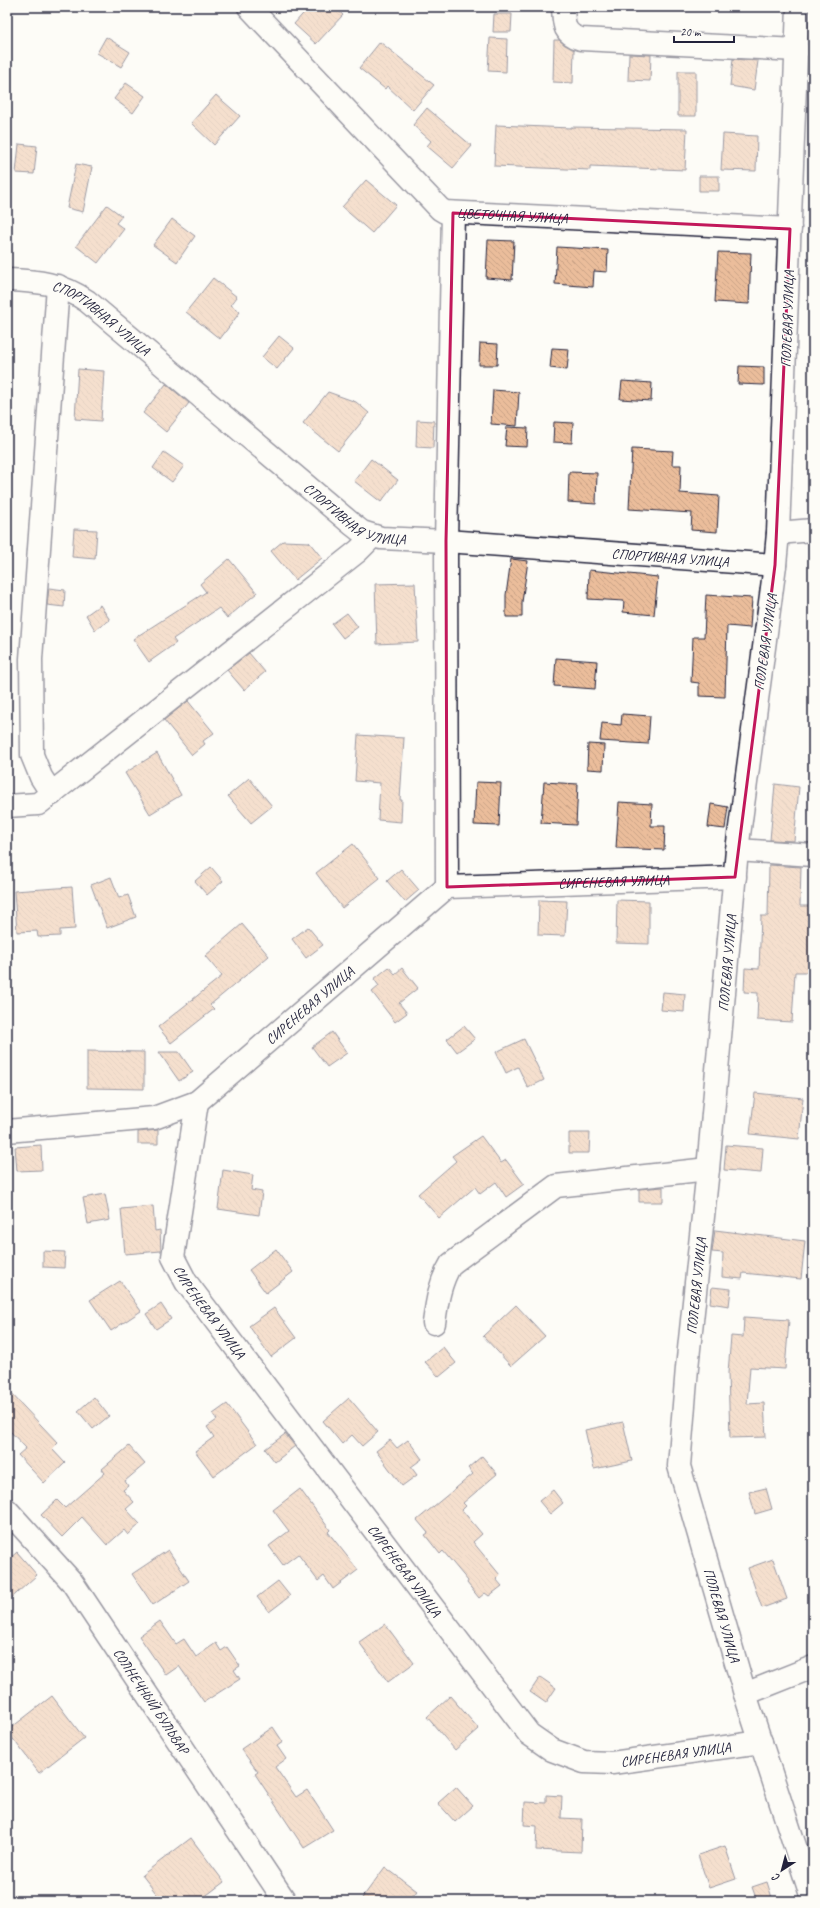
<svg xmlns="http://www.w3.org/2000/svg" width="820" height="1908" viewBox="0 0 820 1908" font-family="Caveat,sans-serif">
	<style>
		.building { fill: url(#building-back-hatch); stroke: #22223b }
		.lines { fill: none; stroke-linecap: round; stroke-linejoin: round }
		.minor-casing { stroke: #22223b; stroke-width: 25 }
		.minor { stroke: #fdfcf7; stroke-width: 22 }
		.marked { fill: none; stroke: #c2185b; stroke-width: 3; stroke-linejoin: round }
		.labels { text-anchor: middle; stroke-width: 3; stroke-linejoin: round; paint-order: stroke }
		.street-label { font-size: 14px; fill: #22223b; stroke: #fdfcf7 }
	</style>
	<defs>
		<pattern id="building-back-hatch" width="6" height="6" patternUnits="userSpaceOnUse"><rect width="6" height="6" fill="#ebbd9b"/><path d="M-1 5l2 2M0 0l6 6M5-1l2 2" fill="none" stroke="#c9a286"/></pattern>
	</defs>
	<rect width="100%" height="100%" fill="#fdfcf7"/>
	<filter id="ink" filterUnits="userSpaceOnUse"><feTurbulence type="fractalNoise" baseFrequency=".025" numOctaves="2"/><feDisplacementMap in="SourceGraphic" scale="8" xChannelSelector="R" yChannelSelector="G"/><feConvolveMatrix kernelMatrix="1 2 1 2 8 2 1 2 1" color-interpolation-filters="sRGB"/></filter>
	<g filter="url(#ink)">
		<path class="building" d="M309 7H334L343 15 316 44 294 24Z
			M494 14H512L511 32H493Z
			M106 37 130 52 121 67 97 53Z
			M490 38 507 39 506 72 488 71Z
			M554 40H559L574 50 573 83 553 82Z
			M380 42 434 85 413 110 387 86 385 89 359 68Z
			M629 54 651 55 650 81 628 80Z
			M733 59 758 61 754 90 730 86Z
			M678 71H696V116H678Z
			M126 83 145 96 133 113 114 99Z
			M216 95 240 116 214 145 191 123Z
			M427 108 472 146 453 168 427 146 431 141 413 125Z
			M496 125 571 128V127L687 129 685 170 590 166V170L494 166Z
			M723 134 757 136 756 171 721 170Z
			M19 144 37 146 34 174 16 173Z
			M76 164 92 167 83 212 67 208Z
			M699 176H719V191H699Z
			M366 180 396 205 372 233 342 207Z
			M107 205 122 216 116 223 124 229 98 263 76 246Z
			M172 219 195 236 177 262 153 245Z
			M488 240 514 241 512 280 486 278Z
			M557 247 608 250 607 272 594 271 593 287 555 284Z
			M718 252 751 253 749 304 715 302Z
			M213 278 237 297 231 305 240 312 220 339 186 312Z
			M279 336 294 348 277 369 262 357Z
			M480 343 498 344 497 365H479Z
			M552 348 569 349 567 370 550 368Z
			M739 366 764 367V385L738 384Z
			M78 369 104 371 101 421 75 419Z
			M622 381 652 383 651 401 620 399Z
			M166 384 189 403 166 432 143 413Z
			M493 390 519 392 517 426 491 424Z
			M328 392 356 402 369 413 338 451 303 423Z
			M417 420 434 421 433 448 416 447Z
			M554 422 573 423 572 443 553 442Z
			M507 427 528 428 527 447 505 446Z
			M632 449 673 451 672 465H681L680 493 719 496 717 532 691 530 692 513 629 509Z
			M164 452 184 466 172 482 153 468Z
			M371 459 398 480 381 502 354 481Z
			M569 472 597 473 596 504 568 502Z
			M74 529 97 530 95 559 72 557Z
			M283 541 309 542 322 558 295 580 271 551Z
			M229 559 257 593 227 618 219 608 173 639 176 643 149 662 133 639 206 592 200 584Z
			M511 559 528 561 522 602V617H506V595Z
			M589 570 658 577 654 615 623 612 624 601 588 599Z
			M415 583 418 642 377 644 375 584Z
			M49 588 65 590 64 607 47 605Z
			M706 595 752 598 750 628 727 626 725 697 699 696V683L691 682 693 637H704Z
			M100 605 110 620 95 630 86 615Z
			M347 613 358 627 343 638 332 624Z
			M249 653 265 672 244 690 227 670Z
			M556 658 597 661 595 689 554 686Z
			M188 701 214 733 203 741 205 744 192 755 164 720Z
			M622 714 650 716 648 744 600 741 602 723 621 725Z
			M358 735 404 738 400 800H402L401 822 378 820 380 783 355 781Z
			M588 744 604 745 603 770 587 769Z
			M157 753 181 795 150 814 125 773Z
			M249 778 272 806 251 823 228 796Z
			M476 782 501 783 499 826 474 825Z
			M544 782 578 784 576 825 541 823Z
			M775 784 799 787 794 841 770 840Z
			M619 802 652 804 651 826H665L664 850 616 848Z
			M711 804 728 807 725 829 708 827Z
			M353 844 380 878 342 908 316 873Z
			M769 865 801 867 800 906H813V972H795L792 1022 757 1020 758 993 744 992 745 968 759 969 761 916H768Z
			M211 867 223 881 207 895 195 881Z
			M401 869 419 890 405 902 387 881Z
			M111 877 119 898 128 895 136 917 107 928 91 885Z
			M72 887 75 929 60 930V936L38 937 37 931 17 932 14 891Z
			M539 900 567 901 565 936 538 935Z
			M617 900 649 901V944L616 943Z
			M242 924 269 956 210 1005 214 1009 171 1043 158 1027 222 976 205 956Z
			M308 927 323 945 306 958 292 939Z
			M389 967 395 974 402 968 418 988 399 1003 407 1013 395 1022 372 992 379 986 374 979Z
			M663 992 685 994 684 1012 661 1010Z
			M464 1026 475 1039 457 1052 447 1039Z
			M332 1032 347 1053 327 1067 312 1047Z
			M524 1039 544 1080 528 1088 518 1067 506 1073 496 1052Z
			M87 1051 144 1052V1089L87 1088Z
			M159 1052H179L193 1072 179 1081Z
			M755 1093 803 1098 799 1139 750 1134Z
			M158 1130V1144H138V1132Z
			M569 1133H590L589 1153H569Z
			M481 1136 501 1163 506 1160 524 1184 506 1197 496 1182 480 1194 475 1187 439 1218 418 1194 456 1161 452 1156Z
			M41 1145 42 1170 17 1171 15 1147Z
			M726 1145 763 1148 761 1173 724 1170Z
			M223 1170 253 1175 251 1190 262 1192 259 1215 218 1209Z
			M663 1187V1202H639V1189Z
			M105 1194 110 1220 88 1224 83 1198Z
			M153 1206 155 1231 160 1230 161 1251 125 1254 121 1209Z
			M715 1230 805 1241 801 1279 743 1273 742 1279 722 1277 723 1253 712 1252Z
			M276 1249 293 1272 266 1293 249 1270Z
			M43 1251 65 1252 64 1268 43 1267Z
			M120 1281 141 1311 111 1331 90 1300Z
			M712 1287 731 1289 729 1306 710 1303Z
			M161 1304 171 1319 156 1329 146 1314Z
			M516 1305 545 1336 511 1366 483 1336Z
			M274 1308 296 1338 271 1357 249 1326Z
			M744 1317 789 1320 785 1369 750 1367 747 1404 764 1403 766 1437 730 1438 728 1373 731 1336 743 1337Z
			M443 1347 456 1363 439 1377 425 1362Z
			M7 1389 58 1443 52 1449 65 1463 44 1483 18 1455 26 1448 7 1428Z
			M94 1397 109 1416 93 1429 78 1411Z
			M349 1398 378 1432 362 1446 352 1435 342 1444 323 1421Z
			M227 1404 257 1444 214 1476 195 1451 214 1437 207 1427 217 1420 213 1414Z
			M623 1422 632 1461 594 1469 585 1430Z
			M285 1434 295 1446 275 1462 265 1449Z
			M390 1440 397 1448 408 1440 422 1459 411 1467 417 1475 402 1486 376 1451Z
			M129 1446 145 1464 125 1481 128 1486 123 1490 134 1502 126 1509 140 1524 128 1535 124 1530 107 1545 82 1517 62 1537 41 1515 57 1500 65 1508 105 1473 102 1469Z
			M482 1456 497 1474 463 1503 466 1506 462 1510 482 1534 473 1542 500 1575 496 1579 502 1586 489 1596 485 1593 479 1598 467 1583 468 1581 443 1551 440 1554 425 1535 428 1533 417 1520 473 1474 468 1468Z
			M766 1488 772 1509 755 1514 749 1492Z
			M300 1489 330 1530 328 1532 358 1570 333 1589 324 1576 318 1581 298 1554 283 1565 269 1546 289 1531 273 1510Z
			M553 1490 563 1503 550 1514 539 1501Z
			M168 1550 189 1581 153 1605 132 1574Z
			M17 1552 37 1575 7 1602V1561Z
			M773 1559 787 1599 762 1608 748 1568Z
			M278 1581 290 1596 269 1612 257 1597Z
			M160 1621 176 1644 184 1639 196 1657 216 1643 221 1651 227 1647 240 1666 234 1670 240 1679 204 1702 179 1666 166 1675 139 1636Z
			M385 1624 414 1663 388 1682 359 1642Z
			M540 1677 556 1688 546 1703 530 1692Z
			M52 1696 84 1738 39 1773 7 1731Z
			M450 1696 479 1729 455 1750 427 1717Z
			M273 1727 283 1742 277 1746 286 1759 275 1767 296 1797 307 1790 333 1830 304 1848 255 1774 258 1772 241 1749Z
			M456 1787 473 1806 455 1822 438 1803Z
			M546 1795 562 1796 561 1818 582 1819 581 1852 536 1850 537 1826 524 1825 525 1802 546 1803Z
			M191 1838 224 1882 199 1901H162L142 1875Z
			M725 1846 736 1879 709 1888 698 1855Z
			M385 1867 417 1891 409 1901H360Z
			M767 1882 773 1901H757L752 1887Z"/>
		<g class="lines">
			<defs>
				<g id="minor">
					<path id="s1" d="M249 7 440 209 445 212 790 229"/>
					<path d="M563 7C564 24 563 34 581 39L798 50"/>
					<path id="s2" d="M798 7 778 533 775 565 737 850 708 1169 687 1368 679 1466 745 1694 813 1901"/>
					<path id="s3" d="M7 280C38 281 61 283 87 301L353 525 362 532 381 538 446 541 775 565"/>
					<path d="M778 533 813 530"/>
					<path d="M52 794 41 777 32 755 31 659 58 286"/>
					<path d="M7 806 38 804 358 551 373 536"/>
					<path d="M737 850 813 855"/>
					<path d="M447 887 446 541 453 213"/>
					<path id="s4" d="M197 1102 173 1257 186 1282 529 1734 552 1750 584 1762 612 1763 761 1742"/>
					<path id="s5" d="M7 1131 154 1118 197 1102 447 887 735 877"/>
					<path d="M434 1323C437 1301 440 1282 451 1264L556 1186 708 1169"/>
					<path id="s6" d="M7 1510 72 1582 285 1901"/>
					<path d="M745 1694 813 1667"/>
				</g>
			</defs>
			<use href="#minor" class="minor-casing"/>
			<use href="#minor" class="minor"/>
		</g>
	</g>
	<path d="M0 0H820V1908H0ZM453 213 790 229 775 565 735 877 447 887 446 541Z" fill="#fdfcf7" fill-opacity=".55" fill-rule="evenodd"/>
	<path class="marked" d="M453 213 790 229 775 565 735 877 447 887 446 541Z"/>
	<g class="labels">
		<g class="street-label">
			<text dy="5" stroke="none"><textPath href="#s1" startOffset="351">ЦВЕТОЧНАЯ УЛИЦА</textPath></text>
			<text transform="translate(787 319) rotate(-88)" y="5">ПОЛЕВАЯ УЛИЦА</text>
			<text dy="5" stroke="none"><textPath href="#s3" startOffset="105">СПОРТИВНАЯ УЛИЦА</textPath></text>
			<text dy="5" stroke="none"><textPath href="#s3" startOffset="429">СПОРТИВНАЯ УЛИЦА</textPath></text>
			<text dy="5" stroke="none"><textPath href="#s3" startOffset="753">СПОРТИВНАЯ УЛИЦА</textPath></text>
			<text transform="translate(765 642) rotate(-82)" y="5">ПОЛЕВАЯ УЛИЦА</text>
			<text dy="5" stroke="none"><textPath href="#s5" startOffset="690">СИРЕНЕВАЯ УЛИЦА</textPath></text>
			<text transform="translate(727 963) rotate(-85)" y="5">ПОЛЕВАЯ УЛИЦА</text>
			<text dy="5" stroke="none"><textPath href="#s5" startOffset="342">СИРЕНЕВАЯ УЛИЦА</textPath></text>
			<text transform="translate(696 1286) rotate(-84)" y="5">ПОЛЕВАЯ УЛИЦА</text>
			<text dy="5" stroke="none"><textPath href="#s4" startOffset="223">СИРЕНЕВАЯ УЛИЦА</textPath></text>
			<text dy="5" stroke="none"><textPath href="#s4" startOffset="547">СИРЕНЕВАЯ УЛИЦА</textPath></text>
			<text dy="5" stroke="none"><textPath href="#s2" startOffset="1620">ПОЛЕВАЯ УЛИЦА</textPath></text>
			<text dy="5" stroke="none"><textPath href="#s6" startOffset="240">СОЛНЕЧНЫЙ БУЛЬВАР</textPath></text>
			<text dy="5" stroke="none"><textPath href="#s4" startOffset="907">СИРЕНЕВАЯ УЛИЦА</textPath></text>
		</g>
	</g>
	<rect width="820" height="1908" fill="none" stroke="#fdfcf7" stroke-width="24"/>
	<rect x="12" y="12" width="796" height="1884" fill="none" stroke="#22223b" stroke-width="1.5" filter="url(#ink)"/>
	<g transform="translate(782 1870) rotate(216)" stroke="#fdfcf7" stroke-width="3" paint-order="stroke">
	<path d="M0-3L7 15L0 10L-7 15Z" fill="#22223b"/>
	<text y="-6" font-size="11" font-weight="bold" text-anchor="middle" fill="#22223b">С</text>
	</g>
	<path d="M674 36v6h60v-6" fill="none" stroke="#22223b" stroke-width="2"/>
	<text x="680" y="36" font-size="12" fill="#22223b" stroke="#fdfcf7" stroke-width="3" paint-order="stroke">20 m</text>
</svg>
